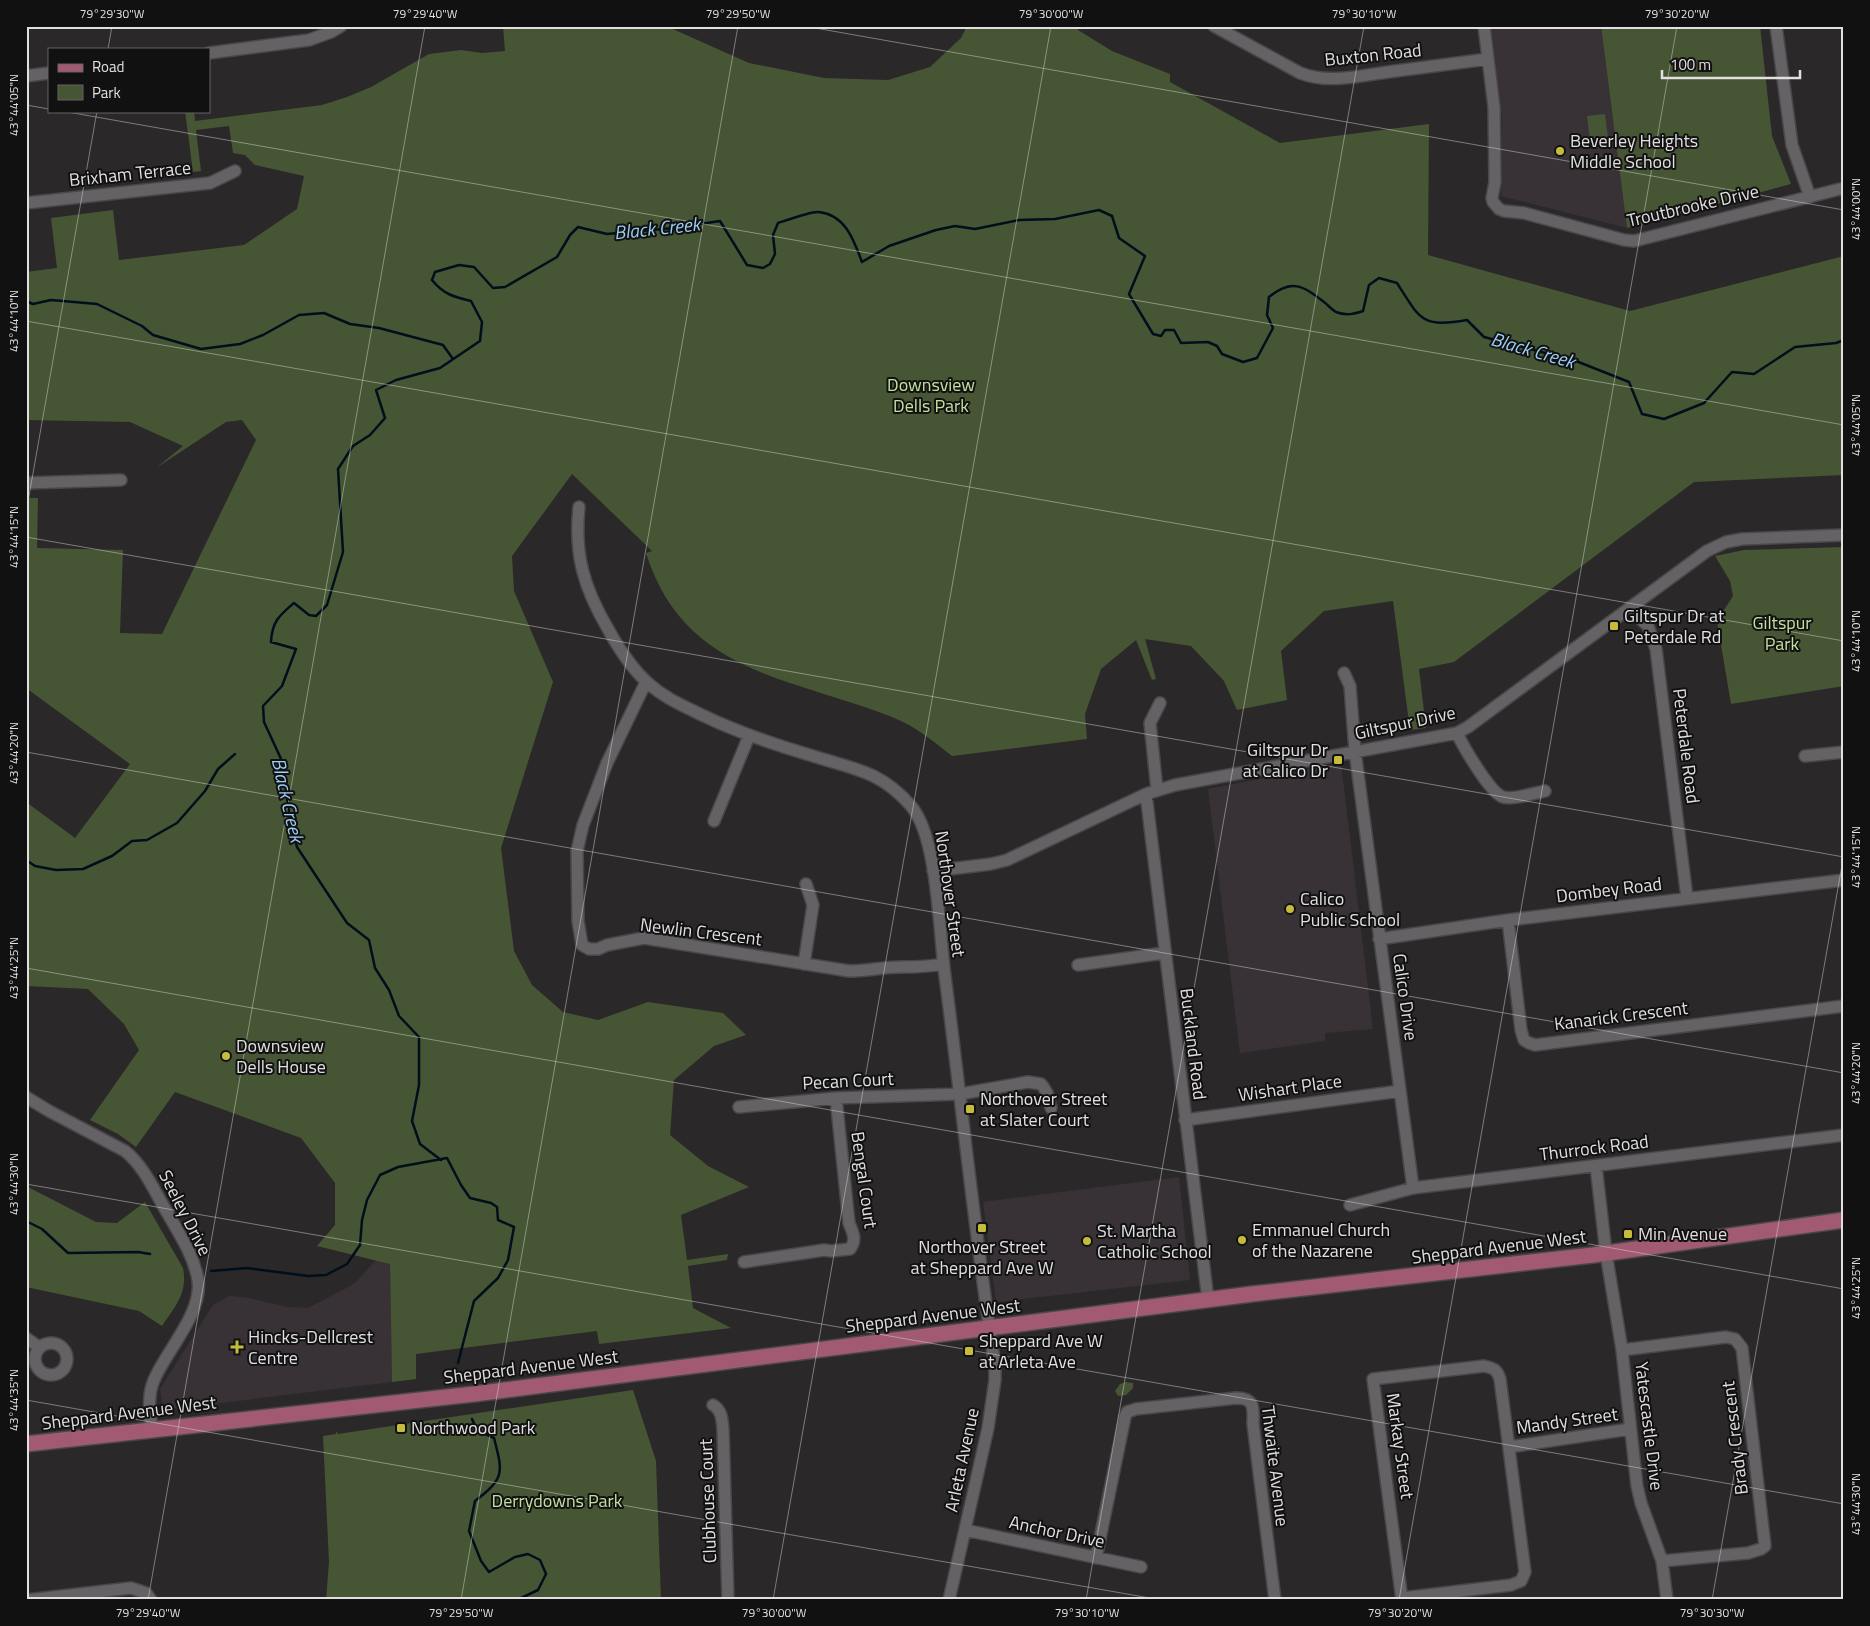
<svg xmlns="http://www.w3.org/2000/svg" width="1870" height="1626" viewBox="0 0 1870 1626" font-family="'Titillium Web',sans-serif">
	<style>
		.built { fill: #383237 }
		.park { fill: #465533 }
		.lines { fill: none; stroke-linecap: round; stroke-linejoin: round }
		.stream { stroke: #000f1c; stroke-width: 2.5 }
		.minor-casing { stroke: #494748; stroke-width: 14 }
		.major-casing { stroke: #494748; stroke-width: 18 }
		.minor { stroke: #656265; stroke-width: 11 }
		.major { stroke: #a25a73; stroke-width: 15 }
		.ticks { fill: none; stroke: #e1dfe0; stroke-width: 1; stroke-opacity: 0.45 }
		.poi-dot { fill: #c6bc3c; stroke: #121112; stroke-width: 2 }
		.labels { text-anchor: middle; stroke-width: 4; stroke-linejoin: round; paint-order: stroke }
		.street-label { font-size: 18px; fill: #e1dfe0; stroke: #121112 }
		.poi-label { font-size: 18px; fill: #e1dfe0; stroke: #121112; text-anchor: start }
		.park-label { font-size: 18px; fill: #c2e19d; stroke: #121112 }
		.water-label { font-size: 19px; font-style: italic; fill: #9bcef4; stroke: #121112 }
		.neatline { fill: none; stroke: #e1dfe0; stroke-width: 2 }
		.ticks-label { font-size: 12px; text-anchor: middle; fill: #e1dfe0 }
	</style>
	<rect width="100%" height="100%" fill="#2b282a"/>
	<path class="built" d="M1491 26H1601L1627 228 1501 196 1502 117Z
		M1341 763 1373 1029 1325 1033V1041L1240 1053 1208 789Z
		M1179 1177 1190 1280 996 1302 983 1202Z
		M376 1260 390 1263 392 1382 163 1410 160 1389 213 1305 229 1296 249 1298 287 1307 308 1308 354 1284Z"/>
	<path class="park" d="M503 26H666L749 63 824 78 888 80 930 67 961 38 967 26H1076L1078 30 1112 51 1170 74V82L1280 143 1429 124 1428 255 1630 311 1844 256V475L1694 482 1454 662 1419 669 1426 728 1410 730 1393 601 1324 611 1281 651 1287 700 1237 710 1224 681 1191 646 1145 639 1156 679 1152 680 1136 640 1101 669 1085 714 1087 739 952 756C933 741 915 726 892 717 791 677 684 674 646 553L652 551 572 474 512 556 514 591 553 682 501 848 514 951 532 985 563 1012 598 1020 648 1002 723 1013 746 1035 714 1046 674 1080 670 1135 708 1166 749 1187 681 1215 687 1260 728 1254 727 1260 688 1266 693 1308 731 1328 599 1344 597 1331 416 1354V1379L392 1382 390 1264 317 1246 335 1225V1183L301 1138 175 1092 136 1147 118 1134 90 1120 139 1050 124 1024 88 989 26 986V802L75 838 130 764 26 688V498H38L37 548 123 550 120 633 162 634 256 440 242 420 226 422 156 468 183 446 130 422 26 420V272L57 268 51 218 113 210 119 260 244 245 297 209 304 176 255 165 245 155 233 153 229 126 196 130 201 171 193 172 185 111H194L195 121 322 105 347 97 371 87 429 54 461 50 482 53 505 51Z
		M1601 26H1760L1772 136 1791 184 1627 228Z
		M1605 114 1609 146 1591 148 1587 116Z
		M1844 547V686L1731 704 1717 621 1733 596 1730 581 1715 556 1744 550Z
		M26 1186 96 1222 117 1223 145 1202 183 1268C188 1293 175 1307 162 1326L139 1311 26 1287Z
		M1126 1382 1133 1383V1388L1126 1395 1118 1396 1115 1391 1120 1384Z
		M633 1390 656 1461 661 1600H326L329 1562 323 1436 336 1434V1431L338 1434Z"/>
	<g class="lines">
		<path class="stream" d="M26 301 33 304 51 300 97 304 142 326 153 335 201 349 240 344 263 335 299 315 324 313 350 324 379 328 443 345 453 359
			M26 860 35 866 56 870 83 869 112 856 132 841 147 840 177 823 205 791 218 769 235 754
			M441 1160 420 1144 412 1121 419 1085V1037L399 1016 389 990 375 968 369 940 347 923 297 847 290 820 282 761 264 722 263 706 282 686 296 649 271 642C272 621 280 615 294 603L309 615 316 616 327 605 343 552 338 469 353 446 370 435 385 418 376 390 396 380 440 368 480 341 482 322 471 301C454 297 443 294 432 280L435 272 459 265 474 267 493 288 505 287 557 257 570 235 578 227 607 234 674 228 720 221 747 265 763 268 770 264 775 254 773 235 778 223C787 220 812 211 819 212 846 215 854 241 862 262L889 246 936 230 955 226 975 229 1019 220 1055 219 1099 210 1112 216 1119 238 1145 256 1129 294 1153 334 1161 336 1165 330H1174L1181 343 1208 342 1217 346 1222 354 1243 362 1257 358 1273 328 1267 315 1269 297C1292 278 1303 286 1324 302 1328 305 1332 310 1336 312 1346 316 1354 314 1363 311L1369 285 1379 278 1397 283C1420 319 1421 328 1467 320L1484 337 1576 361 1629 382 1642 414 1664 419 1704 403 1732 372 1754 374 1795 347 1836 343 1844 340
			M26 1221 42 1229 68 1253 138 1252 150 1254
			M211 1271 247 1268 308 1276 326 1275 347 1264 360 1245 362 1220 367 1200 380 1175 398 1167 447 1158 461 1185 470 1198 491 1203 497 1207 498 1220 514 1227 508 1260 498 1278 474 1301 458 1363
			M472 1419 477 1430 494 1438C503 1473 505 1478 475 1501L469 1531 481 1561 489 1572 515 1557 528 1554 540 1560 546 1574 538 1590 517 1600"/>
		<defs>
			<path id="minor" d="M1214 26 1300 73C1329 84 1358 76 1388 72 1421 68 1455 63 1488 59
				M1484 26 1494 107 1495 182 1492 198 1493 202 1499 209 1504 211 1524 213 1624 240 1634 241 1844 188
				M1776 26 1792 145 1810 197
				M209 53 309 40 331 32 341 26
				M26 76 49 73
				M26 203 210 183 235 171
				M26 483 121 480
				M579 507C574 555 584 588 608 629 618 647 634 671 649 684 666 699 684 706 704 716 739 733 776 745 813 756 854 769 881 771 911 806 938 837 939 933 945 976 962 1106 975 1237 995 1366V1380L988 1428 949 1600
				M1629 608 1648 626 1656 649 1687 898
				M1344 673 1350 686 1355 751 1413 1188
				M646 682 607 763 583 825 577 851 578 921 582 945 589 949H598L607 945 644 938 849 971C867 971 883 967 900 967 915 967 928 967 943 964
				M1457 733C1463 746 1490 793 1503 797 1512 800 1535 793 1545 791
				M1805 756 1844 752
				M1157 790 1150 723 1160 703
				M1146 794 1208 1300
				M714 821 749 736
				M933 871 991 864 1007 860 1146 794 1175 785 1457 733 1468 727 1707 551 1726 542 1742 539 1844 535
				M1508 920 1521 1030 1524 1040 1529 1043 1535 1045 1844 1006
				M1379 939 1508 920 1844 880
				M804 964 813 905 806 884
				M1078 965 1164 953
				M26 1097 49 1111 125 1151C145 1167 155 1193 168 1214 180 1235 194 1256 198 1280 203 1313 166 1351 154 1380 147 1396 150 1413 152 1429
				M739 1107 836 1098 960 1094 1028 1082 1041 1084 1044 1088 1047 1093 1051 1108
				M1185 1120 1400 1091
				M1596 1166 1606 1253 1622 1350 1637 1486 1641 1503 1662 1561 1667 1600
				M1350 1205 1413 1188 1844 1135
				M744 1262 824 1250 831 1251 850 1249C857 1240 853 1233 849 1223L836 1098
				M26 1338 39 1347
				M35 1359a16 16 0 1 1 32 0a16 16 0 1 1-32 0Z
				M1622 1350 1726 1337 1735 1339 1742 1348 1765 1546 1761 1549 1748 1553 1662 1561
				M713 1405C722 1410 722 1420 723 1429L728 1600
				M1509 1447 1630 1429
				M965 1530 1141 1567
				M1096 1558 1125 1417 1127 1412 1136 1409 1236 1398C1256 1398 1253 1409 1253 1424L1275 1600
				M1402 1598 1511 1585 1521 1581 1525 1572 1500 1379C1497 1369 1493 1368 1484 1366L1373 1379 1402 1600
				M27 1600 131 1588 146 1593 151 1600"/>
			<path id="major" d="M26 1444 474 1394 1252 1294 1593 1255 1844 1220"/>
		</defs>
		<use href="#minor" class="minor-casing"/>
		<use href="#major" class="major-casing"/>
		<use href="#minor" class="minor"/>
		<use href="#major" class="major"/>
	</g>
	<path class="ticks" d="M804 26 1844 210M108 49 112 26M26 105 49 109M62 111 1844 425M26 321 1844 641M26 513 97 111M26 537 1844 857M26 752 1844 1073M26 968 1844 1289M26 1184 1844 1504M26 1400 1161 1600M148 1600 425 26M461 1600 738 26M773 1600 1051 26M1086 1600 1364 26M1399 1600 1677 26M1712 1600 1844 854"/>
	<g class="poi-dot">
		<circle cx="1560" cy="151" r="5"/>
		<rect x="1609" y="621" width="10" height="10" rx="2.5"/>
		<rect x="1333" y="755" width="10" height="10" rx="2.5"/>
		<circle cx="1290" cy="909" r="5"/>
		<circle cx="226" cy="1056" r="5"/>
		<rect x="965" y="1104" width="10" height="10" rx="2.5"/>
		<rect x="977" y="1223" width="10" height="10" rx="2.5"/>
		<rect x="1623" y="1229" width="10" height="10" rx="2.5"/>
		<circle cx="1242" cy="1240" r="5"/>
		<circle cx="1087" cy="1241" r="5"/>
		<path d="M234.5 1339.5h5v5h5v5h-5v5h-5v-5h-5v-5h5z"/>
		<rect x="964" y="1346" width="10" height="10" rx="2.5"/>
		<rect x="396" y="1423" width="10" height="10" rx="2.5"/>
	</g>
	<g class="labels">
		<g class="street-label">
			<text transform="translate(1373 55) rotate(-6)" y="6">Buxton Road</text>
			<text transform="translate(130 174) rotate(-6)" y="6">Brixham Terrace</text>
			<text transform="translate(1693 206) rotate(-13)" y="6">Troutbrooke Drive</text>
			<text transform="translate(1405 723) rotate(-12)" y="6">Giltspur Drive</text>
			<text transform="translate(1686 746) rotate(83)" y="6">Peterdale Road</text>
			<text transform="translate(1609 890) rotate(-7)" y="6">Dombey Road</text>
			<text transform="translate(950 894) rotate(82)" y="6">Northover Street</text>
			<text transform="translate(701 932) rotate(7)" y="6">Newlin Crescent</text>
			<text transform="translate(1405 997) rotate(82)" y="6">Calico Drive</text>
			<text transform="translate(1621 1016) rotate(-7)" y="6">Kanarick Crescent</text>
			<text transform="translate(1193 1044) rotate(83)" y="6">Buckland Road</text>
			<text transform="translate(848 1081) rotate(-3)" y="6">Pecan Court</text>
			<text transform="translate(1290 1088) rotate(-8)" y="6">Wishart Place</text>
			<text transform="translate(1594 1148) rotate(-7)" y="6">Thurrock Road</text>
			<text transform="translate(864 1180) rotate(82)" y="6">Bengal Court</text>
			<text transform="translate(185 1213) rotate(63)" y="6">Seeley Drive</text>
			<text transform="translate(1499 1247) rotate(-7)" y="6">Sheppard Avenue West</text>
			<text transform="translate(933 1316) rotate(-7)" y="6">Sheppard Avenue West</text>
			<text transform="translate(531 1367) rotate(-7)" y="6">Sheppard Avenue West</text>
			<text transform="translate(129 1413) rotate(-7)" y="6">Sheppard Avenue West</text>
			<text transform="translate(1567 1421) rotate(-8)" y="6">Mandy Street</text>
			<text transform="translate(1649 1426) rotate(83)" y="6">Yatescastle Drive</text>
			<text transform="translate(1735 1438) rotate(-97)" y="6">Brady Crescent</text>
			<text transform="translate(1400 1446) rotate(82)" y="6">Markay Street</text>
			<text transform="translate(962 1460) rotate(-78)" y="6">Arleta Avenue</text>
			<text transform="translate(1275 1466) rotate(83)" y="6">Thwaite Avenue</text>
			<text transform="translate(708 1501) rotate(-92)" y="6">Clubhouse Court</text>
			<text transform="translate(1057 1532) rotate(12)" y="6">Anchor Drive</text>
		</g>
		<g class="poi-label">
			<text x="1570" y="147">Beverley Heights<tspan x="1570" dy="21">Middle School</tspan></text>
			<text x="1624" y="622">Giltspur Dr at<tspan x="1624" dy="21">Peterdale Rd</tspan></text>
			<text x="1328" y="756" text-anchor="end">Giltspur Dr<tspan x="1328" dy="21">at Calico Dr</tspan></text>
			<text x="1300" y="905">Calico<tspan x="1300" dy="21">Public School</tspan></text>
			<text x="236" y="1052">Downsview<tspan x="236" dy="21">Dells House</tspan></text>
			<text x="980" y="1105">Northover Street<tspan x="980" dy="21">at Slater Court</tspan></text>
			<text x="1252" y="1236">Emmanuel Church<tspan x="1252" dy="21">of the Nazarene</tspan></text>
			<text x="1097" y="1237">St. Martha<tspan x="1097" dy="21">Catholic School</tspan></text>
			<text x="1638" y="1240">Min Avenue</text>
			<text x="982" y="1253" text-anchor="middle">Northover Street<tspan x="982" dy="21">at Sheppard Ave W</tspan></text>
			<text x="248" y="1343">Hincks-Dellcrest<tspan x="248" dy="21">Centre</tspan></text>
			<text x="979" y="1347">Sheppard Ave W<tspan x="979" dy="21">at Arleta Ave</tspan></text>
			<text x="411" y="1434">Northwood Park</text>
		</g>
		<g class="park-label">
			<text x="931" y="391">Downsview<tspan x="931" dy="21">Dells Park</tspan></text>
			<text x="1782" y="629">Giltspur<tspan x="1782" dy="21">Park</tspan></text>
			<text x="557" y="1507">Derrydowns Park</text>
		</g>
		<g class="water-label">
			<text transform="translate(657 228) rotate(-6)" y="7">Black Creek</text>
			<text transform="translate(1533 350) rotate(16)" y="7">Black Creek</text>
			<text transform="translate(288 800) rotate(77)" y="7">Black Creek</text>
		</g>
	</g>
	<rect width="1870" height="1626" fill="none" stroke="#121112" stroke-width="55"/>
	<rect x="48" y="48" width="162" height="65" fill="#121112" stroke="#656364"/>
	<rect x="58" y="64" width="25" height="8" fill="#a25a73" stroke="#656364"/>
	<text x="92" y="72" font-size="15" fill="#e1dfe0">Road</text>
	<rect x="58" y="85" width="25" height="15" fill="#465533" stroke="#656364"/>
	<text x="92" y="98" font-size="15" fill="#e1dfe0">Park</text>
	<path d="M1662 70v8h138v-8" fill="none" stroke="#e1dfe0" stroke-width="2.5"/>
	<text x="1670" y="70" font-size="15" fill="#e1dfe0" stroke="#121112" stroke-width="4" paint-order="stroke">100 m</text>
	<rect x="28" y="28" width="1814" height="1570" class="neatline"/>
	<g class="ticks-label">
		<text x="112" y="18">79°29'30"W</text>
		<text x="425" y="18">79°29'40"W</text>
		<text x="738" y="18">79°29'50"W</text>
		<text x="1051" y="18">79°30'00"W</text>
		<text x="1364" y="18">79°30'10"W</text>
		<text x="1677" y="18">79°30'20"W</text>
		<text transform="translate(14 105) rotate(-90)" y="4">43°44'05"N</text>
		<text transform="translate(1856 209) rotate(-90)" y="4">43°44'00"N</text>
		<text transform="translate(14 321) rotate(-90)" y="4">43°44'10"N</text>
		<text transform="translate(1856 425) rotate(-90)" y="4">43°44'05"N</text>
		<text transform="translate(14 537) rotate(-90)" y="4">43°44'15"N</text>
		<text transform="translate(1856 641) rotate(-90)" y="4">43°44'10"N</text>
		<text transform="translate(14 753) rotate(-90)" y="4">43°44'20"N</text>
		<text transform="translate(1856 857) rotate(-90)" y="4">43°44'15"N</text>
		<text transform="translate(14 968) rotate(-90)" y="4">43°44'25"N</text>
		<text transform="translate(1856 1073) rotate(-90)" y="4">43°44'20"N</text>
		<text transform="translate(14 1184) rotate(-90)" y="4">43°44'30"N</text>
		<text transform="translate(1856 1288) rotate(-90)" y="4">43°44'25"N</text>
		<text transform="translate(14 1400) rotate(-90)" y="4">43°44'35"N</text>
		<text transform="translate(1856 1504) rotate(-90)" y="4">43°44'30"N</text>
		<text x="148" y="1617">79°29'40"W</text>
		<text x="461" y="1617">79°29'50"W</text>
		<text x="774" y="1617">79°30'00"W</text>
		<text x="1087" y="1617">79°30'10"W</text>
		<text x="1400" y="1617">79°30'20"W</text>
		<text x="1712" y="1617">79°30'30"W</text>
	</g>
</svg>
